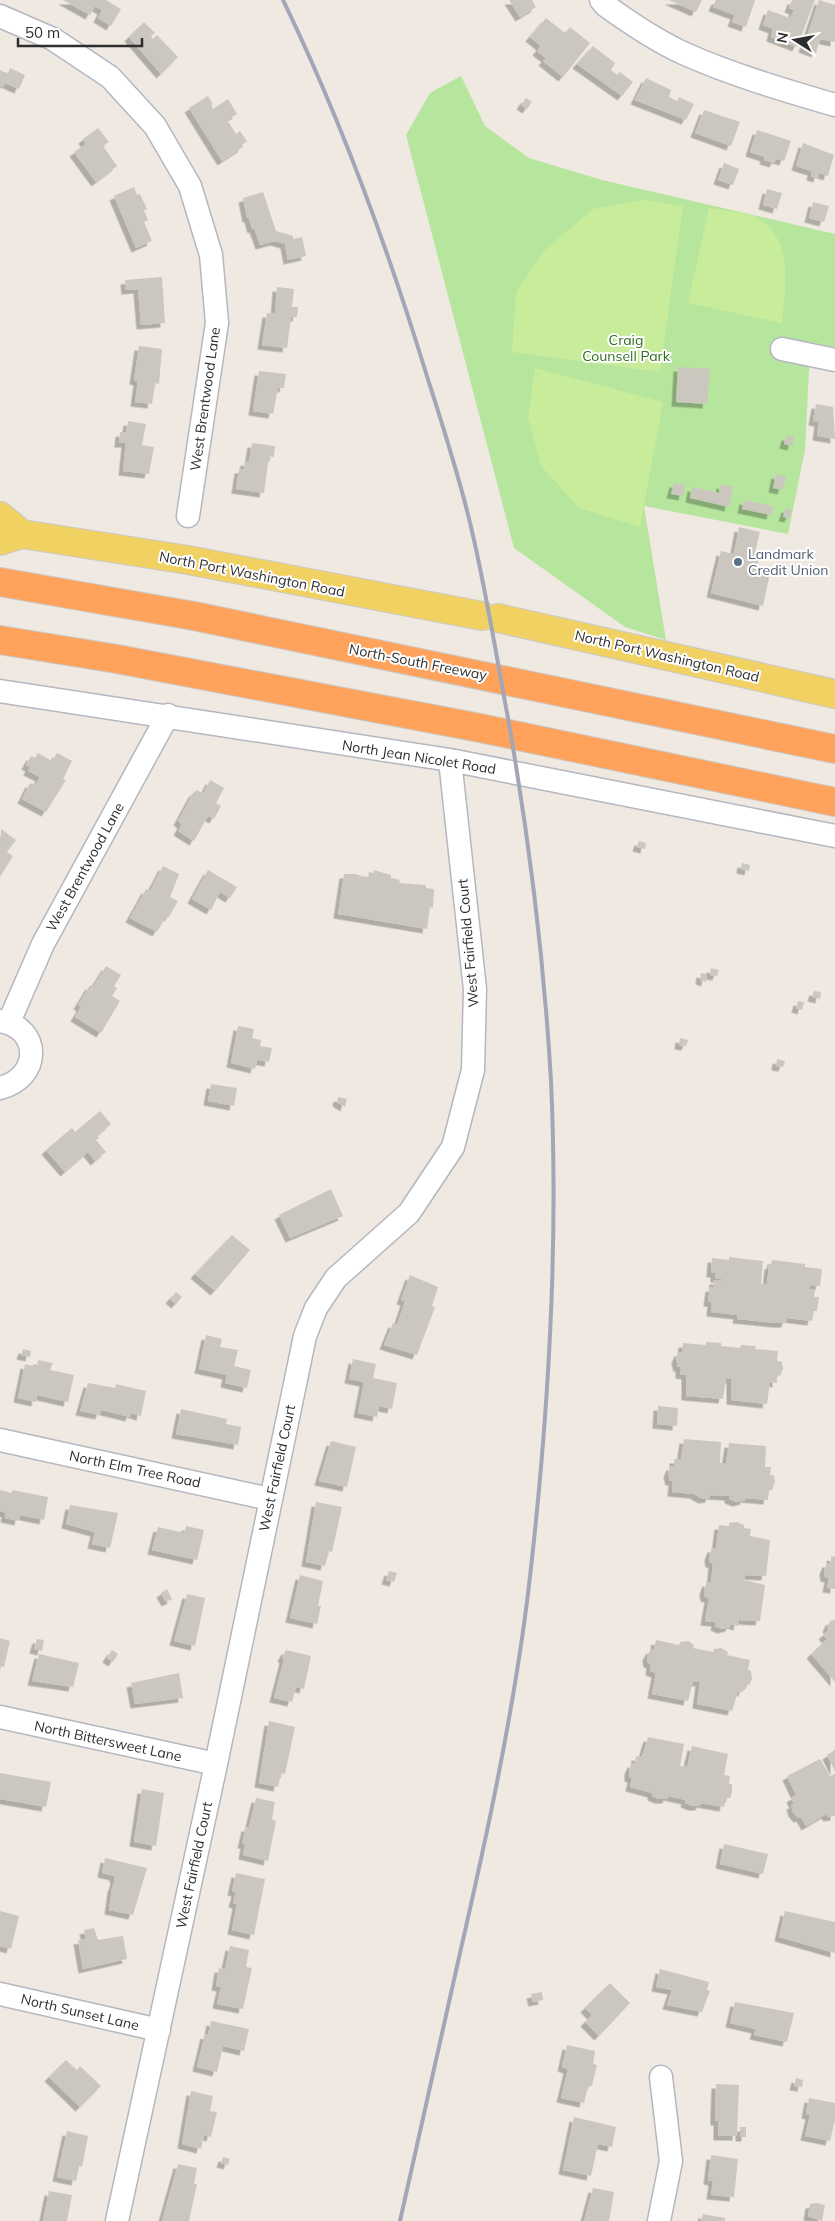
<svg xmlns="http://www.w3.org/2000/svg" width="835" height="2221" viewBox="0 0 835 2221" font-family="Mulish,sans-serif">
	<style>
		.green { fill: #b6e59e }
		.pitch { fill: #c9ec9a }
		.building { fill: #cbc7bf; filter: url(#shadow) }
		.lines { fill: none; stroke-linecap: round; stroke-linejoin: round }
		.minor-casing { stroke: #b4b7c1; stroke-width: 25 }
		.major-casing { stroke: #c9c9c9; stroke-width: 30 }
		.highway-casing { stroke: #c9c9c9; stroke-width: 30 }
		.minor { stroke: #fff; stroke-width: 22 }
		.major { stroke: #f2d163; stroke-width: 28 }
		.highway { stroke: #ffa35c; stroke-width: 28 }
		.rail { stroke: #a3a6b8; stroke-width: 4 }
		.service-dot { fill: #5c6f8a; stroke: #fff; stroke-width: 2 }
		.labels { text-anchor: middle; stroke-width: 4; stroke-linejoin: round; paint-order: stroke }
		.park-label { font-size: 14px; fill: #2c6e1b; stroke: #fff }
		.street-label { font-size: 14px; fill: #2e2e2e; stroke: #fff }
		.service-label { font-size: 14px; fill: #4e5e75; stroke: #fff; text-anchor: start }
	</style>
	<defs>
		<filter id="shadow"><feDropShadow dx="-4.5" dy="4.5" stdDeviation="0" flood-color="#0004"/></filter>
	</defs>
	<rect width="100%" height="100%" fill="#efe9e1"/>
	<path class="green" d="M461 76 485 126 529 158 602 180 835 234V347L815 344 809 370 805 450 788 534 644 506 666 640 625 627 514 548 406 135 430 93Z"/>
	<path class="pitch" d="M643 200 683 206 660 372 512 352 516 292 544 251 593 209Z
		M709 208C723 211 743 211 755 217 795 238 785 286 782 323L688 303Z
		M535 368 663 402 640 527 579 508 541 466 528 418Z"/>
	<path class="building" d="M63 0H106L121 9 111 26 98 18 102 10 95 6 90 15Z
		M509 0H532L536 7 520 17Z
		M669 0H702L696 12Z
		M716 0H755L746 27 732 22 735 15 713 7Z
		M792 0H815L797 47 771 37 773 29 763 25 768 10 790 18 794 10 789 8Z
		M819 0 835 5V42L820 39 816 53 803 48Z
		M546 18 565 33 570 27 590 43 563 77 543 61 546 58 537 51 541 46 530 37Z
		M144 22 155 33 151 36 153 39 157 35 178 57 161 74 129 37Z
		M593 46 615 63 611 70 617 75 620 72 633 82 622 96 577 64Z
		M10 68 25 75 19 89 5 83 3 87 0 86V70L8 74Z
		M646 78 671 90 669 97 677 101 679 97 694 104 686 120 635 100Z
		M208 96 213 104 211 105 213 109 228 99 237 114 227 120 236 134 240 131 247 141 242 145 243 147 222 161 189 108Z
		M526 98 532 102 527 109 521 105Z
		M704 110 740 122 731 146 695 133Z
		M98 128 109 142 103 146 117 166 96 182 74 152 86 144 83 139Z
		M757 130 791 141 784 161 776 159 774 163 764 160 765 157 750 152Z
		M803 143 834 155 828 176 819 173 818 178 811 176 812 171 796 166Z
		M724 163 739 169 733 185 718 180Z
		M134 187 137 195 140 194 147 209 144 210 148 220 144 222 152 241 136 248 114 196Z
		M767 189 782 193 777 209 763 205Z
		M263 192 276 231 293 236V239L302 237 306 256 288 260 285 244 275 241 260 245 254 228 252 229 249 218H247L243 198Z
		M813 202 829 206 824 222 809 218Z
		M162 277 165 323 141 325 138 289 126 290 125 280Z
		M277 287 294 289 292 307H298L297 317H291L287 348 262 345 267 313 275 314Z
		M139 346 162 349 159 384 155 383 152 404 135 402 138 381 134 380Z
		M678 367 710 369 707 404 676 402Z
		M259 371 286 374 284 388H278L273 414 253 411Z
		M816 404 833 407 835 439 817 436 819 422 813 421Z
		M128 421 146 424 142 445 154 447 149 474 123 471 126 443H119L120 432 126 433Z
		M786 436 794 437 792 446 784 444Z
		M252 443 275 446 274 457 269 456 264 493 236 489 239 469H244L245 461 249 462Z
		M776 474 786 477 782 490 773 488Z
		M674 483 685 485 683 496 671 494Z
		M721 484 733 487 729 507 690 498 692 487 719 493Z
		M744 500 773 506 771 515 742 509Z
		M786 508 792 510 789 518 783 517Z
		M739 527 760 532 754 556 759 557 757 567 769 570 768 573H770L763 606 711 593 721 551 734 554Z
		M38 753 52 761 57 753 72 761 63 779 66 780 46 812 22 799 30 783 35 785 40 777 28 771 30 767 26 765 31 756 35 758Z
		M210 780 224 788 216 803 221 806 214 819 208 816 194 841 178 831 182 824 178 821 193 793 197 790 203 794Z
		M1 829 16 840 7 852 13 856 0 877Z
		M639 841 646 843 645 849 637 847Z
		M742 863 750 865 749 871 741 869Z
		M163 866 179 874 170 897 178 901 169 917 166 916 157 932 130 918 146 889 150 891Z
		M208 870 237 887 230 898 220 892 211 910 192 899Z
		M374 870 391 875V878L400 880 399 883 426 885V888L434 889 433 908 430 907 427 929 338 914 344 874H355L368 878 369 872 374 873Z
		M106 966 121 975 114 986 117 988 112 996 120 1001 101 1033 75 1017 81 1007 78 1005 90 985 93 987Z
		M711 968 719 970 717 976 710 975Z
		M701 973 707 974 706 982 700 980Z
		M814 991 821 992 820 999 812 997Z
		M798 1001 804 1002 802 1010 796 1008Z
		M238 1026 254 1029 252 1038 261 1040 260 1046 272 1048 269 1062 257 1060 255 1069 231 1063Z
		M680 1038 688 1040 686 1046 679 1045Z
		M777 1059 785 1061 783 1067 776 1066Z
		M211 1084 237 1088 234 1106 208 1101Z
		M338 1097 347 1099 345 1107 337 1102Z
		M100 1111 111 1124 97 1136 99 1138 96 1140 106 1152 95 1161 88 1152 65 1172 46 1150 72 1128 75 1132Z
		M331 1189 343 1216 290 1238 279 1215Z
		M232 1235 250 1250 215 1291 195 1274Z
		M729 1257 763 1261 761 1284H767L769 1265H771L772 1260 805 1264V1267L822 1269 820 1286H810L809 1289H815L814 1297H819L817 1311H814L812 1321 787 1318 786 1323H777L737 1319 738 1315 711 1312 712 1302H708L710 1287 713 1288 714 1280 721 1281V1279L715 1278V1273H711L712 1258 729 1260Z
		M410 1275 438 1287 432 1306 435 1307 417 1355 384 1345 393 1323 397 1325 405 1301 401 1300Z
		M176 1292 182 1297 176 1304 170 1299Z
		M206 1335 222 1339 220 1347 238 1350 234 1366 251 1370 247 1388 225 1383 227 1375 199 1369Z
		M706 1342 721 1343V1346L740 1348 741 1345 756 1346 755 1349 778 1351 777 1361 782 1362 783 1369 780 1376 777 1375V1383L770 1382 767 1404 731 1400V1379L726 1378 723 1399 686 1396V1375L680 1374V1367H678L676 1359 679 1352H682L683 1343 706 1345Z
		M23 1349 31 1351 30 1357 21 1355Z
		M353 1359 376 1364 373 1378 397 1383 392 1409 379 1406 377 1417 358 1413 364 1382 349 1379Z
		M38 1360 53 1363 50 1370 74 1375 68 1402 37 1395 36 1402 18 1398 25 1364 37 1367Z
		M88 1383 115 1388 116 1384 146 1391 141 1416 131 1413 130 1417 101 1410 100 1415 80 1411Z
		M658 1406 678 1408 677 1426 657 1424Z
		M181 1409 227 1419 226 1424 241 1427 238 1445 176 1434Z
		M684 1439 721 1442 720 1463H726L729 1443 766 1446 765 1467H771L770 1475H774L775 1482 772 1490H769L768 1500 745 1498V1500L737 1502 729 1499V1496L710 1495V1498L703 1499 694 1494 672 1492 673 1481H670L668 1473 671 1466H674V1459H681Z
		M331 1441 356 1447 347 1487 319 1481Z
		M0 1490 12 1493V1490L48 1497 44 1520 20 1515 19 1521 5 1518 6 1513 0 1511Z
		M316 1502 342 1507 332 1552 329 1551 325 1566 306 1562Z
		M70 1505 118 1513 110 1548 92 1544 95 1532 66 1524Z
		M737 1522 744 1525V1528L751 1529 750 1536 770 1540 766 1576 745 1575 744 1580 765 1585 760 1621 739 1620 738 1626 731 1624 730 1627 722 1629 715 1626 716 1622 705 1621 709 1598 705 1597 704 1590 707 1582 711 1583 713 1563H710L709 1556 712 1548H716L719 1525 729 1526V1523Z
		M186 1526 204 1530 197 1560 152 1550 158 1527 184 1533Z
		M831 1556 835 1557V1589L827 1588 829 1578 825 1577 824 1570 827 1563H831Z
		M389 1571 397 1573 394 1582 386 1580Z
		M300 1575 323 1581 318 1606H321L317 1624 290 1618Z
		M167 1589 172 1599 166 1602 161 1593Z
		M187 1594 205 1598 195 1646 174 1641Z
		M835 1620V1682L811 1654 827 1639 823 1635 829 1630 827 1628 830 1621Z
		M0 1638 10 1641 4 1667 0 1666Z
		M37 1639 44 1640 42 1651 34 1649Z
		M656 1640 679 1645 680 1642 688 1641 694 1645 693 1648 713 1652 714 1649 721 1648 728 1652 727 1655 750 1660 748 1670 751 1671 752 1679 749 1685 745 1684 743 1692 738 1691 732 1711 697 1704 700 1682 693 1681 688 1701 652 1694 656 1673 650 1671 651 1664 648 1663 647 1656 651 1649 654 1650Z
		M112 1650 118 1654 113 1662 107 1658Z
		M286 1650 311 1656 304 1689 296 1687 292 1702 274 1698 284 1659 282 1657Z
		M39 1654 79 1663 73 1687 32 1681Z
		M179 1673 183 1698 135 1704 131 1683Z
		M269 1721 295 1727 285 1774 281 1773 278 1787 259 1783Z
		M648 1737 684 1744 680 1766 687 1767 692 1746 728 1754 724 1775 730 1776 729 1784H732V1792L730 1798H726L724 1807 701 1803 700 1806H693L685 1803 686 1800 668 1796 667 1799H659L652 1796V1793L630 1787 632 1778 629 1777V1770L632 1763 635 1764 636 1756 642 1757Z
		M835 1750V1771L827 1755Z
		M820 1759 830 1776 835 1774V1816L828 1817 826 1814 806 1826 801 1817 798 1818 793 1812 791 1805 794 1804 791 1798 796 1795 787 1776Z
		M0 1773 51 1782 46 1807 0 1799Z
		M142 1789 164 1793 156 1846 134 1842Z
		M256 1798 275 1802 272 1819 276 1821 268 1861 243 1855 245 1844H242L246 1827H249Z
		M724 1844 768 1854 763 1874 720 1864Z
		M105 1858 147 1868 133 1915 109 1910 112 1888 115 1880 114 1876 102 1873Z
		M236 1873 265 1879 254 1935 232 1930 237 1904 233 1903 236 1892 232 1891Z
		M0 1911 19 1916 11 1949 0 1946Z
		M785 1911 835 1922V1953L779 1937Z
		M94 1928 98 1940 123 1936 127 1959 83 1969 78 1940 86 1939 84 1930Z
		M230 1946 249 1950 246 1967 252 1968 243 2009 217 2004 221 1987 216 1986 219 1968 225 1969Z
		M660 1969 709 1982 707 1990 710 1991 702 2012 667 2005 672 1990 656 1987Z
		M610 1983 630 2003 599 2036 585 2022 592 2015 585 2008Z
		M542 1992 543 2000 533 2002 531 1994Z
		M735 2002 794 2013 787 2042 754 2035 756 2029 730 2023Z
		M211 2021 249 2029 244 2051 223 2046 217 2072 197 2067 205 2034 208 2035Z
		M567 2045 595 2051 593 2064 597 2065 592 2086H588L584 2103 561 2098 568 2069 562 2067Z
		M66 2060 77 2070 80 2066 101 2086 80 2107 49 2077Z
		M796 2078 803 2080 802 2087 794 2086Z
		M716 2084 739 2085 737 2136H718V2121H715V2110Z
		M191 2091 213 2096 210 2111 217 2112 211 2137 204 2135 201 2149 182 2144Z
		M809 2098 835 2103V2120L830 2141 805 2136 810 2115 806 2114Z
		M574 2117 616 2127 612 2147 598 2144 591 2176 563 2170Z
		M740 2127H746V2137H740Z
		M67 2131 88 2136 82 2167 79 2166 76 2181 57 2177Z
		M711 2155 738 2159 734 2197 711 2195 713 2181 708 2180Z
		M223 2157 230 2159 228 2165 221 2163Z
		M178 2164 197 2168 194 2184H197L189 2221H162Z
		M593 2188 614 2192 609 2221H584Z
		M49 2191 72 2195 67 2221H43Z
		M817 2203 825 2205 822 2221 808 2216 810 2204Z
		M703 2214 725 2218V2221H701Z"/>
	<g class="lines">
		<defs>
			<path id="minor" d="M601 0 605 5C630 23 655 40 683 53 732 75 784 90 835 105
				M0 16 53 39 110 77 155 126 190 186 211 255 217 323 188 516
				M782 349 835 360
				M0 691 450 760 835 836
				M0 1021C42 1028 41 1078 0 1088
				M9 1022 43 944 168 715
				M0 1440 270 1499
				M0 1717 216 1764
				M0 1994 159 2030
				M117 2221 216 1764 305 1336 316 1308 336 1278 409 1213 453 1147 473 1070 475 989 450 760
				M659 2221 671 2161 661 2077"/>
			<path id="major" d="M0 516 22 534
				M0 541 22 534 188 560 482 616
				M498 618 835 694"/>
			<path id="highway" d="M0 582 194 616 835 749
				M0 640 117 659 480 728 835 802"/>
		</defs>
		<use href="#minor" class="minor-casing"/>
		<use href="#major" class="major-casing"/>
		<use href="#highway" class="highway-casing"/>
		<use href="#minor" class="minor"/>
		<use href="#major" class="major"/>
		<use href="#highway" class="highway"/>
		<path class="rail" d="M283 0C341 120 387 246 426 373 442 424 459 475 471 527 486 590 496 654 508 718 529 838 544 959 551 1081 559 1251 548 1424 528 1594 513 1715 487 1835 460 1953 440 2042 420 2132 400 2221"/>
	</g>
	<circle class="service-dot" cx="738" cy="562" r="5"/>
	<g class="labels">
		<g class="park-label">
			<text x="626" y="345">Craig<tspan x="626" dy="16">Counsell Park</tspan></text>
		</g>
		<g class="street-label">
			<text transform="translate(205 399) rotate(-82)" y="5">West Brentwood Lane</text>
			<text transform="translate(252 574) rotate(11)" y="5">North Port Washington Road</text>
			<text transform="translate(667 656) rotate(13)" y="5">North Port Washington Road</text>
			<text transform="translate(418 662) rotate(11)" y="5">North-South Freeway</text>
			<text transform="translate(419 757) rotate(9)" y="5">North Jean Nicolet Road</text>
			<text transform="translate(85 867) rotate(-61)" y="5">West Brentwood Lane</text>
			<text transform="translate(468 943) rotate(-95)" y="5">West Fairfield Court</text>
			<text transform="translate(277 1468) rotate(-78)" y="5">West Fairfield Court</text>
			<text transform="translate(135 1469) rotate(12)" y="5">North Elm Tree Road</text>
			<text transform="translate(108 1741) rotate(12)" y="5">North Bittersweet Lane</text>
			<text transform="translate(194 1865) rotate(-78)" y="5">West Fairfield Court</text>
			<text transform="translate(80 2012) rotate(13)" y="5">North Sunset Lane</text>
		</g>
		<g class="service-label">
			<text x="748" y="559">Landmark<tspan x="748" dy="16">Credit Union</tspan></text>
		</g>
	</g>
	<g transform="translate(795 40) rotate(281)" stroke="#ffffff" stroke-width="4" paint-order="stroke">
	<path d="M0-4L9 19L0 12L-9 19Z" fill="#2e2e2e"/>
	<text y="-8" font-size="14" font-weight="bold" text-anchor="middle" fill="#2e2e2e">N</text>
	</g>
	<path d="M18 38v8h124v-8" fill="none" stroke="#2e2e2e" stroke-width="2.5"/>
	<text x="25" y="38" font-size="15" fill="#2e2e2e" stroke="#ffffff" stroke-width="4" paint-order="stroke">50 m</text>
</svg>
